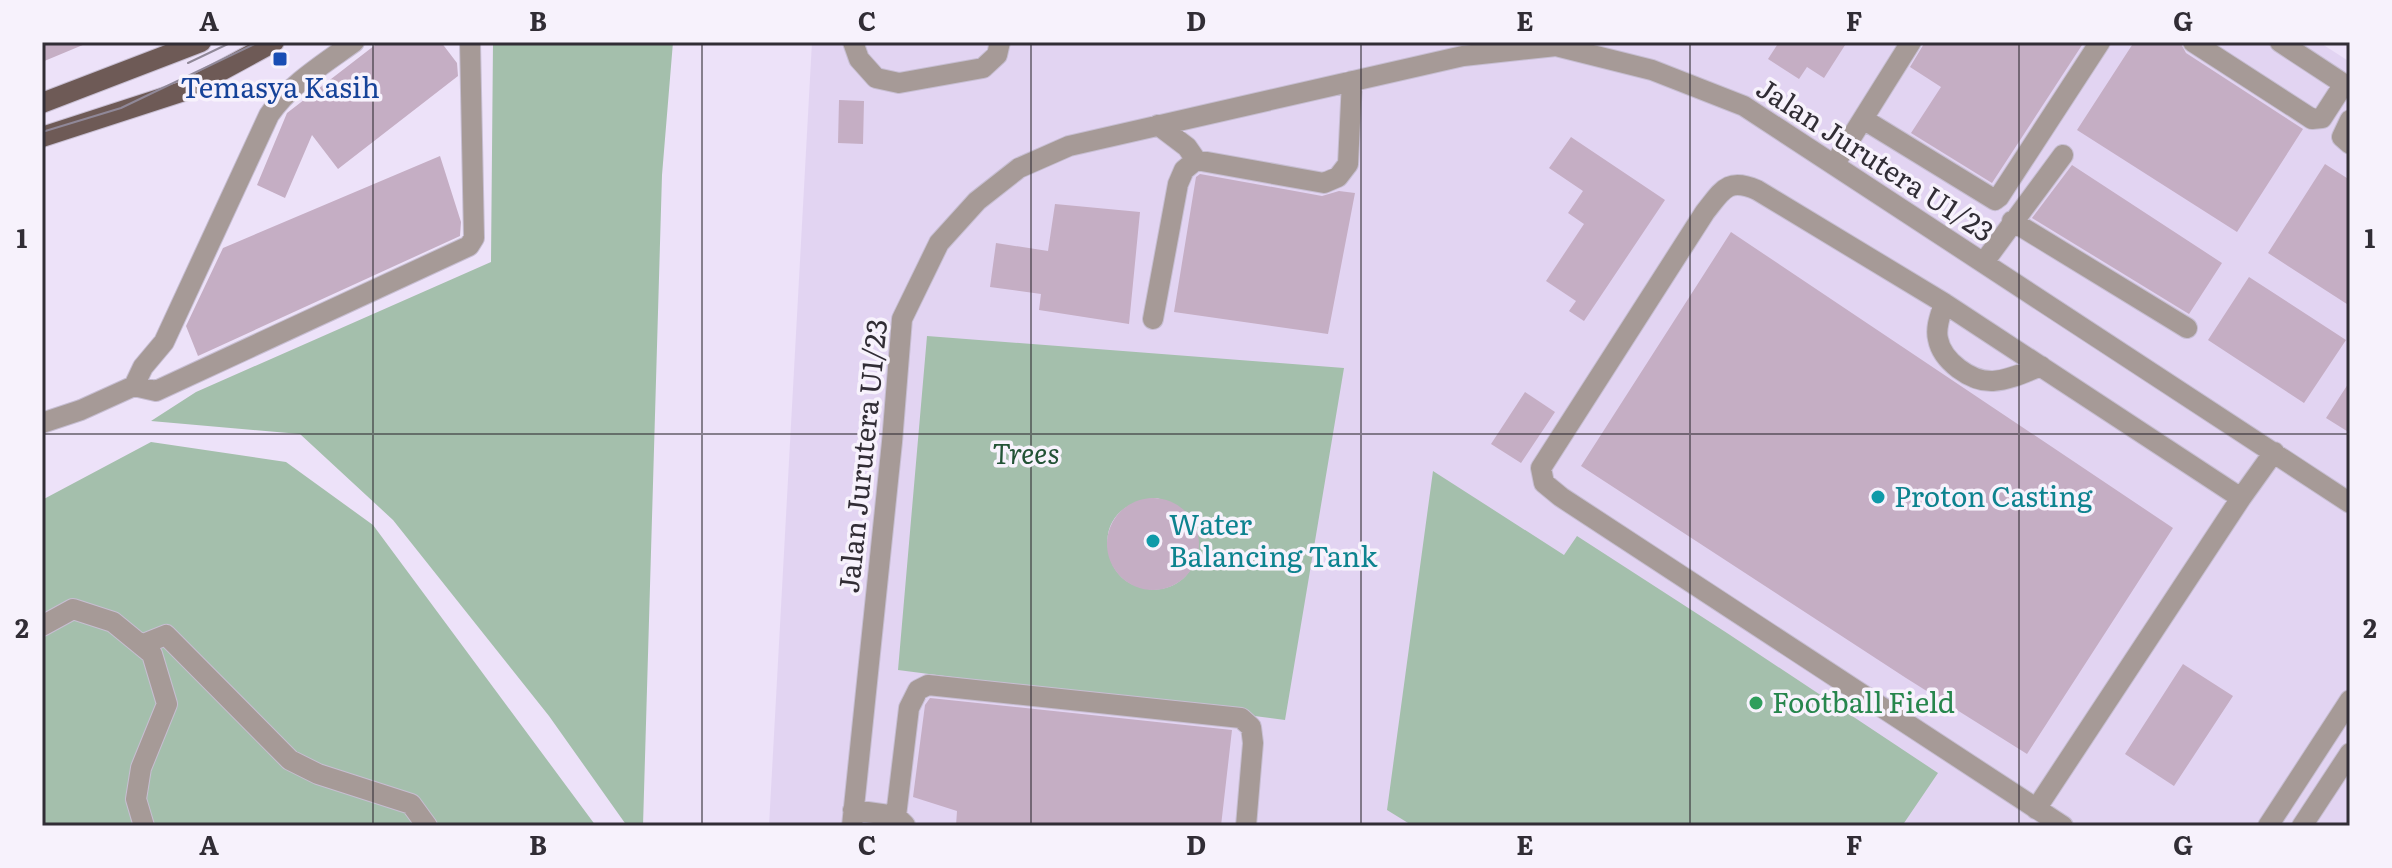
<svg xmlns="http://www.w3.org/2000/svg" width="2392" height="868" viewBox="0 0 2392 868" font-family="Literata,serif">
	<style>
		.built { fill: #e2d4f2 }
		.green { fill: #a4bfac; fill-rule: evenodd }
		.building { fill: #c5aec4 }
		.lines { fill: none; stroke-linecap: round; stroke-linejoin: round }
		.minor-casing { stroke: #c7bed2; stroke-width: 22 }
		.major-casing { stroke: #c7bed2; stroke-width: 22 }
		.minor { stroke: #a69a97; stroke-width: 20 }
		.major { stroke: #6e5a56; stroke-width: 20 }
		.tram { stroke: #908898; stroke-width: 2 }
		.grid { fill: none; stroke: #312d35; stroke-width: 2; stroke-opacity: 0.55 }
		.transit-dot { fill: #1a4fb4; stroke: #f7f2fc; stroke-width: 3 }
		.culture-dot { fill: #0f9aa8; stroke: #f7f2fc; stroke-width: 3 }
		.leisure-dot { fill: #2e9e5b; stroke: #f7f2fc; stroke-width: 3 }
		.labels { text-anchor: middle; stroke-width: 7; stroke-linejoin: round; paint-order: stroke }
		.transit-label { font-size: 28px; fill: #164399; stroke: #f7f2fc }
		.street-label { font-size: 28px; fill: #312d35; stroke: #f7f2fc }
		.park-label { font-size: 28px; font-style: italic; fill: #235336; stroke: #f7f2fc }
		.culture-label { font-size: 28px; fill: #0d838f; stroke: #f7f2fc; text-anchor: start }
		.leisure-label { font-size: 28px; fill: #27864d; stroke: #f7f2fc; text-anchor: start }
		.neatline { fill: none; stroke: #312d35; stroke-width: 3 }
		.grid-label { font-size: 26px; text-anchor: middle; font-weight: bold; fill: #312d35 }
	</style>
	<rect width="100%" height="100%" fill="#ede2f9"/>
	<path class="built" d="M812 42H2319L2350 62V826H769Z"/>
	<path class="green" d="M493 42H673L662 175 643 826H627L549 716 393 520 300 434 151 421 196 392 491 262Z
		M927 336 1344 368 1285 720 898 670ZM1157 498C1230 519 1195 608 1136 586 1122 581 1112 569 1109 554 1101 520 1125 500 1157 498Z
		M151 442 286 462 373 525 596 826H42V500Z
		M1433 471 1564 555 1577 536 1727 633 1938 773 1902 826H1413L1387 810Z"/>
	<path class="building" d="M42 42H90L42 62Z
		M379 42H441L457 63 458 76 338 169 312 135 285 198 257 185 287 113Z
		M1779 42H1847L1824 78 1807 67 1799 79 1768 59Z
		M1925 42H2084L1992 183 1911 133 1941 87 1910 67Z
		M2134 42H2180L2186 53 2303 129 2237 232 2077 130Z
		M839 100 864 101 863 144 838 143Z
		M1571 137 1665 200 1584 321 1569 311 1576 301 1546 281 1584 224 1568 213 1583 191 1549 168Z
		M440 156 461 222 460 236 198 356 186 326 223 248Z
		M2325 164 2350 180V306L2268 253Z
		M2072 165 2222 263 2189 314 2032 218Z
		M1200 174 1322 196 1339 191 1355 193 1328 334 1174 312 1196 177Z
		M1055 204 1140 212 1129 324 1039 310 1041 294 990 287 996 243 1048 251Z
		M1731 232 2173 528 2027 754 1906 678 1581 466Z
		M2249 277 2346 340 2304 403 2208 340Z
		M2350 381V433L2326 418Z
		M1525 392 1555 412 1521 463 1491 444Z
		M1107 544a46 46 0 1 1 92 0a46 46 0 1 1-92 0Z
		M2183 664 2233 696 2174 786 2125 754Z
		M930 698 1232 730 1221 826H956L957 811 913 797 925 705Z"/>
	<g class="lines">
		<defs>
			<path id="minor" d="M853 42 859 59 876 78 899 83 983 68 997 55 1000 42
				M2193 42 2312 119 2322 118 2344 84
				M2280 42 2350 88
				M1863 119 1995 200 1999 197 2100 42
				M2350 120 2342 137 2350 144
				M1158 125 1187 147 1196 160
				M1834 165 1911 42
				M2012 221 2187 328
				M1984 262 2063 155
				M1944 303C1941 314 1935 327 1938 339 1942 361 1971 382 1993 381 2010 380 2026 372 2041 366
				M1153 319 1178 184 1184 170 1196 160 1324 183 1338 177 1348 164 1352 81
				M134 386 143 367 164 342 269 115C289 85 325 63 354 42
				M42 423 81 410 134 386 156 391 469 246 474 238 470 42
				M42 626 73 609 113 622 152 654 167 704 141 768 136 799 144 826
				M141 645 166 635 290 760 318 774 411 804 427 826
				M2036 809 2241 498 2274 452
				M853 810 896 816 905 825
				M896 816 909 708 918 690 928 685 1241 718 1251 727 1253 743 1246 826
				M852 826 892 442 902 319 939 243 977 201 1019 168 1069 146 1463 56 1556 46 1652 70 1744 106 2350 503
				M2063 826 1561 497 1544 483 1541 468 1705 212C1722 191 1727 177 1757 190L1944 303 2241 498
				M2268 826 2350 700
				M2302 826 2350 753"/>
			<path id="major" d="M42 103 201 42
				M42 137 184 91 274 42"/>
		</defs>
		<use href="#minor" class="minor-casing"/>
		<use href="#major" class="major-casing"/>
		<use href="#minor" class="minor"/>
		<use href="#major" class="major"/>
		<path class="tram" d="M188 63 232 42
			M42 132 121 108 259 42"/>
	</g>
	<path class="grid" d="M373 42V826M702 42V826M1031 42V826M1361 42V826M1690 42V826M2019 42V826M42 434H2350"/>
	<rect class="transit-dot" x="272" y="51" width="16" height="16" rx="4"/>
	<g class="culture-dot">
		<circle cx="1878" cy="497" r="8"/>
		<circle cx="1153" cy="541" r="8"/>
	</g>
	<circle class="leisure-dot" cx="1756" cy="703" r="8"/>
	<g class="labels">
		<g class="transit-label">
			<text x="280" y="98">Temasya Kasih</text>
		</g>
		<g class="street-label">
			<text transform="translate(1875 160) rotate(33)" y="10">Jalan Jurutera U1/23</text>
			<text transform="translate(863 456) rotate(-84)" y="10">Jalan Jurutera U1/23</text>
		</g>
		<g class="park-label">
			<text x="1026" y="464">Trees</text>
		</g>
		<g class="culture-label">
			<text x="1894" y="507">Proton Casting</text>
			<text x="1169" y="535">Water<tspan x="1169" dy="32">Balancing Tank</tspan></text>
		</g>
		<g class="leisure-label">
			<text x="1772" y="713">Football Field</text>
		</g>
	</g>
	<rect width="2392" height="868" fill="none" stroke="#f7f2fc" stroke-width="88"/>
	<rect x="44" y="44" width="2304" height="780" class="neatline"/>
	<g class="grid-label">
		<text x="209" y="31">A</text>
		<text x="538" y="31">B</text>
		<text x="867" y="31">C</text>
		<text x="1196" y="31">D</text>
		<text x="1525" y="31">E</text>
		<text x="1854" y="31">F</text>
		<text x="2183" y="31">G</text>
		<text x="22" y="248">1</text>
		<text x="2370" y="248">1</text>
		<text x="22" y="638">2</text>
		<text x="2370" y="638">2</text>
		<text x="209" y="855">A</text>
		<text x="538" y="855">B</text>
		<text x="867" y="855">C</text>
		<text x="1196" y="855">D</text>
		<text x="1525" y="855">E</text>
		<text x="1854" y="855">F</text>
		<text x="2183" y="855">G</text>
	</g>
</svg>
